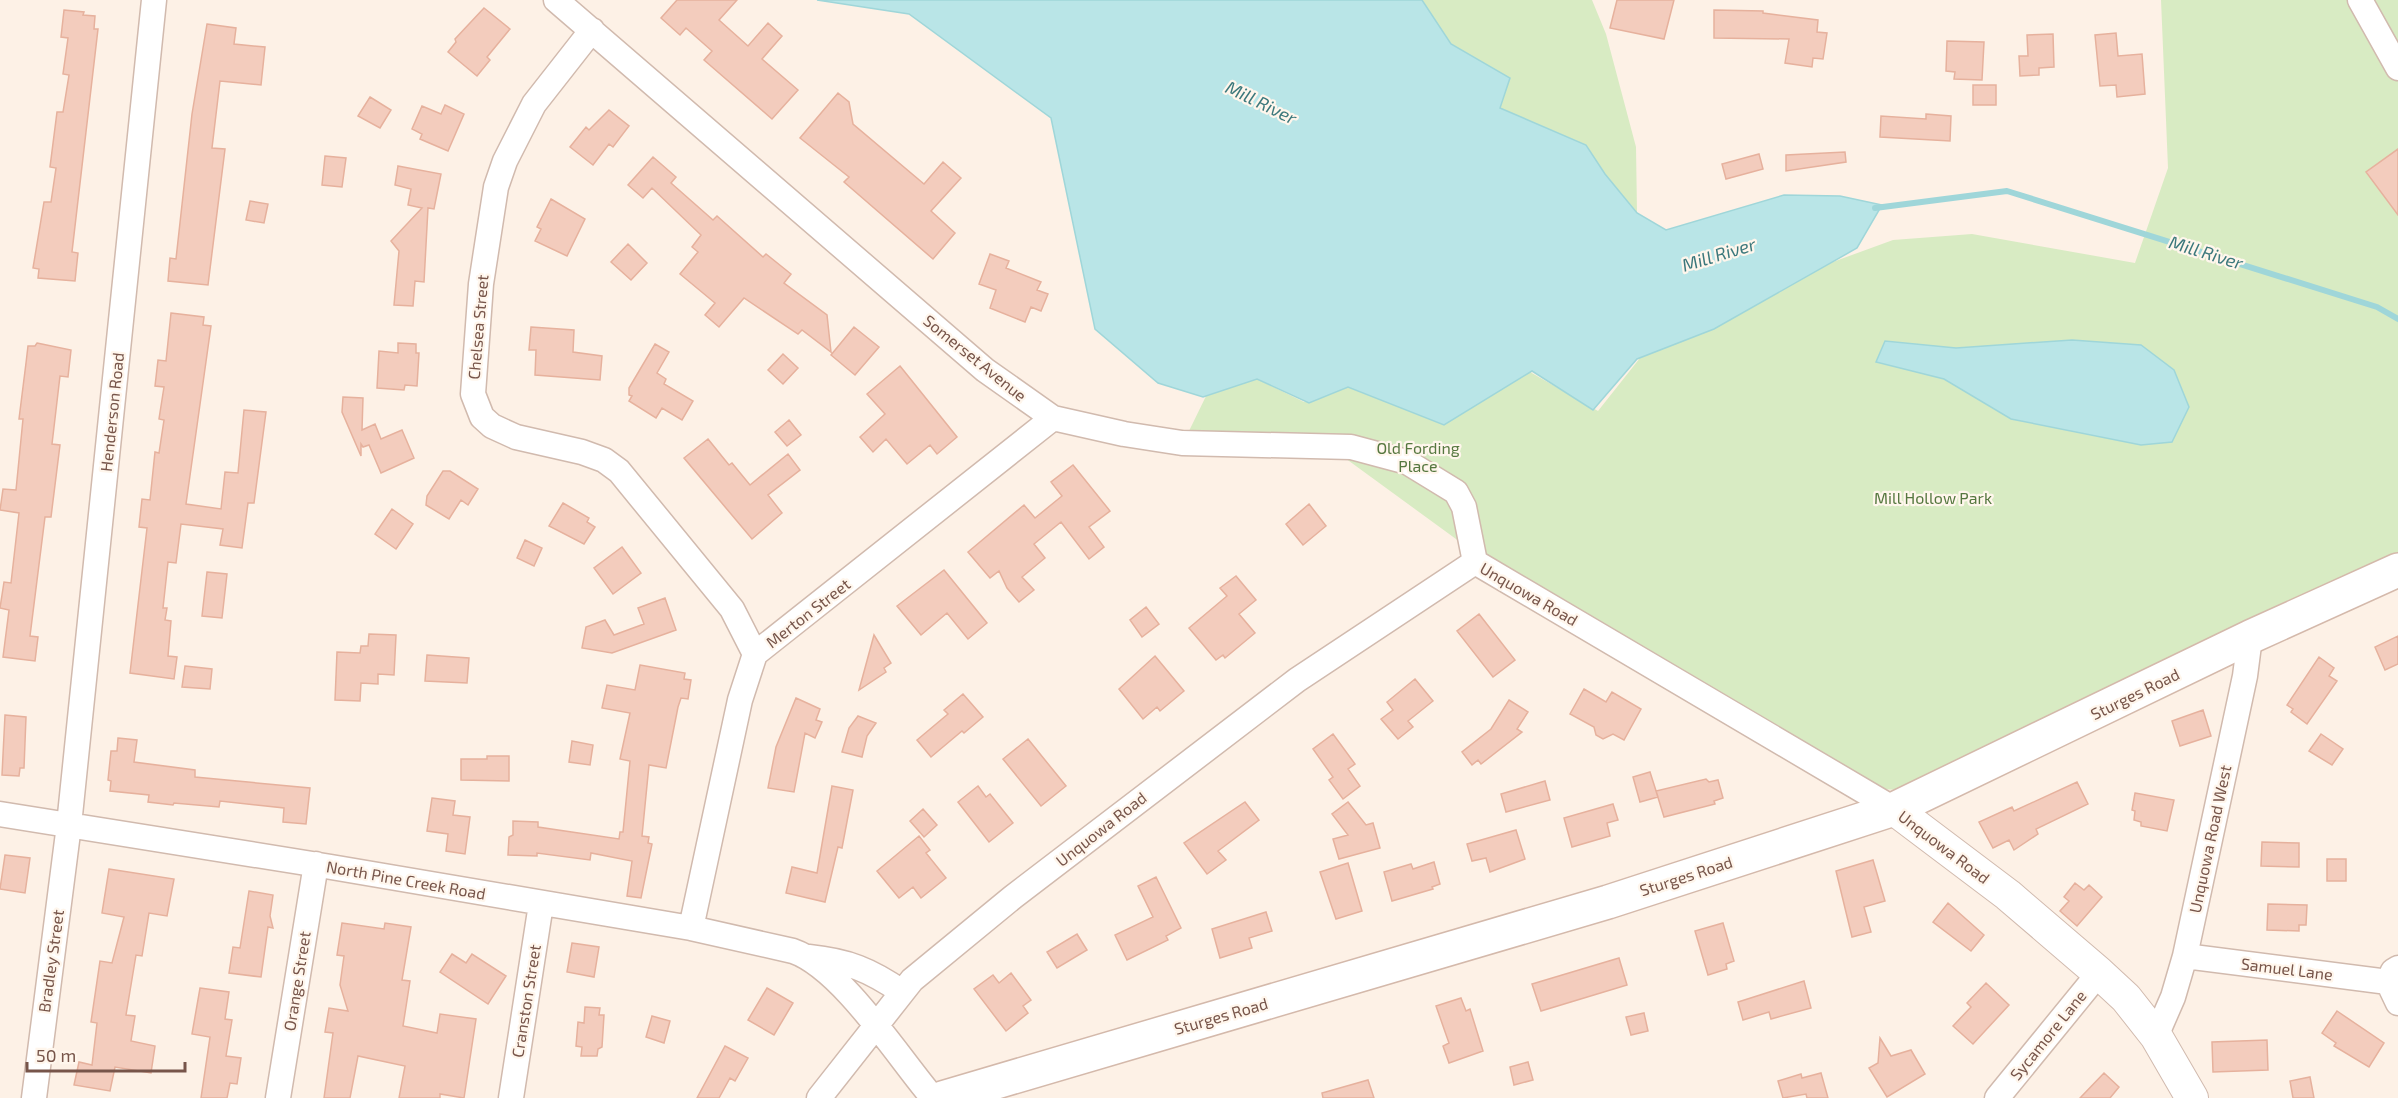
<svg xmlns="http://www.w3.org/2000/svg" width="2398" height="1098" viewBox="0 0 2398 1098" font-family="'Exo 2',sans-serif">
	<style>
		.green { fill: #d8ebc3 }
		.water { fill: #b9e5e7; stroke: #9fd6d9; stroke-width: 1.5 }
		.lines { fill: none; stroke-linecap: round; stroke-linejoin: round }
		.stream { stroke: #9fd6d9; stroke-width: 6 }
		.building { fill: #f3ccbd; stroke: #e6b19d; stroke-width: 1.5 }
		.minor-casing { stroke: #d1baae; stroke-width: 27 }
		.tertiary-casing { stroke: #d1baae; stroke-width: 34 }
		.secondary-casing { stroke: #d4b9ab; stroke-width: 36 }
		.minor { stroke: #fff; stroke-width: 24 }
		.tertiary { stroke: #fff; stroke-width: 32 }
		.secondary { stroke: #fff; stroke-width: 33 }
		.labels { text-anchor: middle; stroke-width: 4.5; stroke-linejoin: round; paint-order: stroke }
		.street-label { font-size: 16px; fill: #77554a; stroke: #fff6ec }
		.park-label { font-size: 16px; fill: #55773f; stroke: #fff6ec }
		.water-label { font-size: 18px; font-style: italic; fill: #3c787c; stroke: #fff6ec }
	</style>
	<rect width="100%" height="100%" fill="#fdf1e6"/>
	<path class="green" d="M1422 0H1592L1606 34 1636 147 1637 213 1605 174 1586 145 1500 108 1509 78 1451 44Z
		M2161 0H2398V552L1902 790 1879 789 1498 579 1456 539 1323 442 1189 431 1208 392 1257 379 1304 402 1352 384 1530 372 1598 411 1640 358 1830 263 1893 240 1972 234 2135 263 2168 168Z"/>
	<path class="water" d="M817 0H1422L1451 44 1510 78 1500 108 1586 145 1605 174 1637 213 1666 230 1784 195 1840 196 1882 205 1857 248 1714 329 1637 359 1593 410 1532 371 1444 425 1348 387 1309 403 1257 379 1203 397 1158 383 1095 329 1051 118 909 14Z
		M2072 340 2141 345 2174 370 2189 407 2172 442 2141 445 2011 419 1944 379 1876 362 1885 341 1956 348Z"/>
	<g class="lines">
		<path class="stream" d="M1875 208 2007 191 2377 307 2398 319"/>
	</g>
	<path class="building" d="M677 0H737L719 20 748 46 768 23 782 36 762 59 798 90 772 119 704 60 712 51 686 28 680 35 661 18Z
		M1617 0H1674L1664 39 1610 28Z
		M484 8 510 29 487 57 490 60 477 76 448 52 456 42 455 39Z
		M64 10 84 12 83 15 95 16 94 29H98L72 252 78 253 75 281 38 278 39 269 33 268 44 202H51L56 168 50 167 57 112H63L69 75 63 74 68 38 61 37Z
		M1714 10 1763 11V13L1818 20 1817 32 1827 33 1823 59 1813 58 1812 67 1785 63 1789 39 1714 38Z
		M207 24 236 28 234 44 265 47 261 85 220 81 212 148 225 149 208 285 168 281 170 258 176 259 192 114Z
		M2116 33 2118 56 2142 54 2145 94 2117 97 2116 85 2100 86 2095 35Z
		M2053 34 2054 67 2039 68V75L2020 76 2019 56H2028L2027 35Z
		M1947 41 1984 42 1982 80 1954 79 1955 72 1946 71Z
		M1973 85H1996V105H1973Z
		M838 93 849 102 853 124 924 184 943 162 961 178 931 211 955 233 933 259 844 182 849 177 800 138Z
		M370 97 391 110 380 128 358 116Z
		M445 105 464 114 448 151 420 139 422 134 412 129 422 106 441 114Z
		M609 110 629 126 613 147 609 144 593 165 570 147 586 127 589 130Z
		M1926 114 1951 116 1950 141 1880 137 1881 116 1926 119Z
		M2398 149V215L2366 172Z
		M1845 152 1846 162 1786 171V155Z
		M1759 154 1763 169 1726 179 1722 164Z
		M325 156 346 158 342 187 322 185Z
		M653 157 676 177 671 183 713 220 717 216 763 257 766 254 791 274 784 283 827 315 831 352 802 330 798 334 744 298 719 327 705 315 715 303 680 274 698 252 692 247 701 235 652 188 643 198 628 185Z
		M398 166 441 174 434 209 428 208 424 282 415 281 413 306 394 305 399 251 391 241 422 208 408 205 411 189 395 185Z
		M551 199 585 219 567 256 535 241 541 229 537 227Z
		M250 201 268 204 264 223 246 220Z
		M628 244 647 263 631 280 611 262Z
		M990 254 1009 261 1006 268 1041 282 1037 290 1048 294 1041 311 1031 307 1025 322 990 308 996 290 979 284Z
		M171 313 204 317 203 325 211 326 186 504 221 509 225 472 238 473 244 410 266 412 254 503H248L242 548 220 545 223 529 181 524 176 563 168 562 163 608H167L165 620 171 621 168 656 177 657 174 679 130 673 147 528 139 527 142 499 150 500 155 452 159 453 164 420 159 419 164 387 155 386 158 360 166 361Z
		M531 327 574 330 573 352 602 356 600 380 535 375 536 350H529Z
		M854 327 879 347 855 375 831 355Z
		M37 343 71 350 68 377 60 376 52 444 60 445 51 517H45L30 636 38 637 35 661 3 657 9 610 0 608 4 582 11 583 19 513 0 510 3 489 16 490 23 419H19L26 363 28 346H35Z
		M398 343 416 344V353H419L417 386 405 385 404 390 377 388 379 351 398 353Z
		M655 344 669 352 657 373 666 379 664 384 693 401 682 420 662 408 656 418 629 401 632 396 629 395V388Z
		M783 354 798 368 783 384 768 370Z
		M900 366 957 437 937 454 930 445 907 464 886 439 873 452 860 437 885 414 867 394Z
		M343 397 363 398 362 430 375 424 381 439 402 430 414 458 381 473 369 445 363 447 361 444V456L342 412Z
		M789 420 801 435 787 446 775 432Z
		M708 439 729 465 732 463 750 485 788 454 800 470 768 495 782 513 752 539 684 458Z
		M1073 465 1110 511 1089 527 1104 547 1089 559 1061 522 1034 544 1045 558 1022 577 1034 590 1019 602 1007 588 999 571 990 578 968 552 1024 505 1035 518 1062 496 1051 482Z
		M443 471H450L478 489 468 505 461 500 449 519 426 505 427 496Z
		M563 503 589 518 587 522 595 527 584 544 549 526Z
		M1309 504 1326 526 1303 545 1286 524Z
		M392 509 413 524 396 549 375 534Z
		M525 540 542 548 534 566 517 558Z
		M622 547 641 573 613 594 594 568Z
		M944 570 987 623 968 639 947 613 921 635 897 606Z
		M207 572 227 574 222 618 202 616Z
		M1236 576 1256 600 1239 614 1255 633 1225 658 1223 655 1216 660 1189 628 1227 596 1220 588Z
		M665 598 676 630 612 653 582 648 586 627 605 620 614 635 644 624 638 608Z
		M1146 607 1159 624 1142 637 1130 620Z
		M1479 614 1515 660 1493 677 1457 631Z
		M369 634 396 635 394 675 378 674V684L361 683 360 701 335 700 337 652 360 653 361 646H368Z
		M874 635 891 663 884 668 886 672 859 690Z
		M2398 636V664L2385 670 2375 647Z
		M427 655 469 658 467 683 425 681Z
		M1155 656 1184 691 1160 711 1157 707 1143 719 1119 689Z
		M2319 657 2334 668 2329 676 2337 681 2307 724 2291 712 2293 709 2287 705Z
		M640 665 685 673 684 679 691 680 688 699 681 698 678 707 666 768 649 765 642 836 649 837 648 843 652 844 641 898 627 896 632 861 591 853 590 860 537 853V856L508 855 509 837 513 835V821L538 822V827L619 839 620 832H623L630 761 620 759 630 713 602 708 607 685 635 690Z
		M185 666 212 669 210 689 182 687Z
		M1415 679 1433 701 1408 721 1413 727 1398 739 1381 719 1393 710 1387 702Z
		M1584 689 1606 702 1612 692 1641 709 1624 740 1613 734 1603 739 1596 735 1594 727 1570 714Z
		M963 694 983 717 964 733 962 731 931 757 917 740 948 714 944 710Z
		M796 698 820 709 816 720 822 722 815 738 805 733 794 792 768 788 776 747Z
		M1509 700 1528 712 1517 729 1522 732 1481 764 1478 760 1472 765 1462 752 1491 729Z
		M2203 710 2211 736 2180 746 2172 721Z
		M5 715 26 717 24 768H20L19 776 2 775Z
		M858 716 876 723 867 736 862 757 842 752 849 728Z
		M1333 734 1355 764 1348 769 1360 786 1343 799 1329 780 1333 777 1313 749Z
		M2321 734 2343 749 2332 765 2309 751Z
		M118 738 137 740 134 762 195 770V777L310 788 306 824 283 822 284 808 220 801 219 807 174 803 173 805 148 802 149 795 110 791 111 781 108 780 111 751H117Z
		M1028 739 1066 786 1041 806 1003 759Z
		M572 741 593 745 590 765 569 762Z
		M487 756H509V781L461 780V759H487Z
		M1650 772 1658 797 1640 802 1633 777Z
		M1706 779 1709 782 1718 780 1723 798 1714 801 1715 804 1664 817 1656 791Z
		M1545 781 1550 800 1506 812 1501 794Z
		M2077 782 2088 804 2036 829 2038 834 2014 850 2009 840 1993 848 1979 822 2012 807 2014 811Z
		M832 786 853 790 842 848 838 847 825 902 786 893 792 867 817 873Z
		M978 786 986 797 990 794 1013 823 989 842 958 802Z
		M2135 793 2174 800 2167 831 2141 826V822L2134 820 2135 811 2132 810Z
		M432 798 455 801 453 815 470 817 465 854 446 851 448 834 427 831Z
		M1245 802 1259 820 1218 851 1226 860 1207 874 1184 843Z
		M1348 802 1366 825 1373 823 1380 848 1339 859 1333 839 1348 835 1332 814Z
		M1613 804 1618 820 1607 823 1610 836 1572 847 1564 818Z
		M923 809 937 825 924 837 910 821Z
		M1516 830 1525 859 1490 872 1486 858 1472 861 1467 844Z
		M919 836 930 850 926 853 946 878 921 898 913 887 899 898 877 871Z
		M2262 842 2299 843V867L2261 866Z
		M5 855 30 858 25 893 0 889Z
		M2327 859H2346V881H2327Z
		M1873 860 1885 901 1864 907 1871 932 1852 937 1836 871Z
		M1434 862 1440 884 1432 887 1433 889 1392 901 1384 872 1411 864 1413 869Z
		M1348 863 1362 911 1336 919 1320 872Z
		M109 869 174 879 167 916 149 913 142 956 136 955 126 1015 135 1016 131 1041 155 1046 151 1073 115 1067 110 1091 74 1085 79 1062 92 1065 97 1023 91 1022 100 961 112 963 124 917 102 913Z
		M1156 877 1181 928 1166 936 1168 940 1127 960 1115 935 1153 917 1138 886Z
		M2075 883 2084 890 2089 885 2102 897 2077 926 2060 911 2069 901 2064 897Z
		M249 891 273 895 270 916 273 928 268 927 261 977 229 973 233 947 240 948Z
		M1948 903 1984 935 1971 951 1933 922Z
		M2268 904 2307 905 2306 925H2299V931L2267 930Z
		M1266 912 1272 931 1249 938 1252 948 1220 958 1212 929Z
		M342 923 384 929 385 923 411 927 402 980 410 981 403 1026 437 1033 440 1014 476 1019 464 1098 440 1094V1098H399L405 1066 358 1056 350 1098H324L333 1033 325 1032 329 1008 348 1011 340 985 344 956 337 955Z
		M1723 923 1734 961 1726 964 1727 969 1708 975 1695 931Z
		M1077 934 1087 950 1057 968 1047 952Z
		M572 943 599 947 594 977 567 972Z
		M452 954 466 963 472 954 506 976 488 1004 440 972Z
		M1619 958 1627 985 1541 1011 1532 984Z
		M1011 973 1031 1000 1023 1006 1028 1013 1006 1031 974 989 993 975 999 983Z
		M1804 981 1811 1008 1771 1019 1769 1012 1743 1020 1738 1002Z
		M1986 983 2009 1005 1973 1044 1953 1026 1971 1007 1967 1003Z
		M200 988 229 992 225 1019 232 1020 226 1056 241 1058 237 1084 230 1083 227 1098H201L210 1037 192 1034Z
		M767 988 793 1003 774 1035 748 1020Z
		M1461 998 1466 1011 1470 1009 1483 1051 1449 1063 1443 1046 1449 1043 1436 1006Z
		M585 1007 600 1008 599 1015H604L602 1047 598 1049 597 1056H581L582 1047 576 1046 578 1022 584 1023Z
		M2337 1011 2384 1043 2369 1067 2334 1046 2336 1043 2322 1033Z
		M1644 1013 1648 1031 1631 1035 1626 1017Z
		M652 1016 670 1021 664 1043 646 1037Z
		M1880 1038 1891 1056 1911 1050 1925 1074 1887 1097 1869 1068 1878 1063Z
		M2267 1040 2268 1070 2213 1072 2212 1042Z
		M725 1046 748 1058 735 1081 730 1078 719 1098H697Z
		M1528 1062 1533 1080 1514 1085 1510 1067Z
		M1821 1073 1828 1098H1807L1806 1094 1783 1098 1778 1081 1801 1074 1802 1078Z
		M2104 1073 2119 1087 2110 1098H2080Z
		M2310 1077 2314 1098H2293L2290 1081Z
		M1368 1080 1374 1098H1323L1322 1093Z"/>
	<g class="lines">
		<defs>
			<path id="minor" d="M556 0 985 370 1053 418 1124 434 1182 443 1351 447 1407 462 1456 492 1464 507 1475 562
				M2360 0 2398 68
				M592 30 534 104 505 161 496 187 481 284 473 394 482 417 492 426 516 437 582 452 604 460 619 471 732 609 755 654
				M0 814 331 867 691 928 793 951C842 968 898 1057 933 1098
				M691 928 740 700 755 654 1053 418
				M2185 956 2388 982
				M809 957C848 961 870 970 902 992
				M2398 968 2393 971 2388 982 2398 1003
				M2156 1036 2173 997 2185 956 2245 676 2250 637
				M34 1098 69 825 154 0
				M278 1098 316 864
				M511 1098 541 904
				M819 1098 912 980 1013 897 1297 680 1475 562 1894 809
				M1997 1098 2099 973"/>
			<path id="tertiary" d="M1894 809 2008 895 2099 973 2126 998 2156 1036 2192 1098"/>
			<path id="secondary" d="M942 1098 1608 902 1894 809 2250 637 2398 570"/>
		</defs>
		<use href="#minor" class="minor-casing"/>
		<use href="#tertiary" class="tertiary-casing"/>
		<use href="#secondary" class="secondary-casing"/>
		<use href="#minor" class="minor"/>
		<use href="#tertiary" class="tertiary"/>
		<use href="#secondary" class="secondary"/>
	</g>
	<g class="labels">
		<g class="street-label">
			<text transform="translate(478 327) rotate(-85)" y="6">Chelsea Street</text>
			<text transform="translate(975 358) rotate(39)" y="6">Somerset Avenue</text>
			<text transform="translate(112 412) rotate(-84)" y="6">Henderson Road</text>
			<text transform="translate(1529 594) rotate(30)" y="6">Unquowa Road</text>
			<text transform="translate(808 613) rotate(-38)" y="6">Merton Street</text>
			<text transform="translate(2135 694) rotate(-26)" y="6">Sturges Road</text>
			<text transform="translate(1101 829) rotate(-38)" y="6">Unquowa Road</text>
			<text transform="translate(2210 839) rotate(-78)" y="6">Unquowa Road West</text>
			<text transform="translate(1944 847) rotate(37)" y="6">Unquowa Road</text>
			<text transform="translate(1686 876) rotate(-18)" y="6">Sturges Road</text>
			<text transform="translate(406 880) rotate(10)" y="6">North Pine Creek Road</text>
			<text transform="translate(51 961) rotate(-82)" y="6">Bradley Street</text>
			<text transform="translate(2287 969) rotate(7)" y="6">Samuel Lane</text>
			<text transform="translate(297 981) rotate(-81)" y="6">Orange Street</text>
			<text transform="translate(526 1001) rotate(-81)" y="6">Cranston Street</text>
			<text transform="translate(1221 1016) rotate(-16)" y="6">Sturges Road</text>
			<text transform="translate(2048 1035) rotate(-51)" y="6">Sycamore Lane</text>
		</g>
		<g class="park-label">
			<text x="1418" y="454">Old Fording<tspan x="1418" dy="18">Place</tspan></text>
			<text x="1933" y="504">Mill Hollow Park</text>
		</g>
		<g class="water-label">
			<text transform="translate(1261 103) rotate(26)" y="6">Mill River</text>
			<text transform="translate(2206 253) rotate(17)" y="6">Mill River</text>
			<text transform="translate(1719 255) rotate(-17)" y="6">Mill River</text>
		</g>
	</g>
	<path d="M27 1062v9h158v-9" fill="none" stroke="#77554a" stroke-width="3"/>
	<text x="36" y="1062" font-size="18" fill="#77554a" stroke="#fff6ec" stroke-width="4.5" paint-order="stroke">50 m</text>
</svg>
